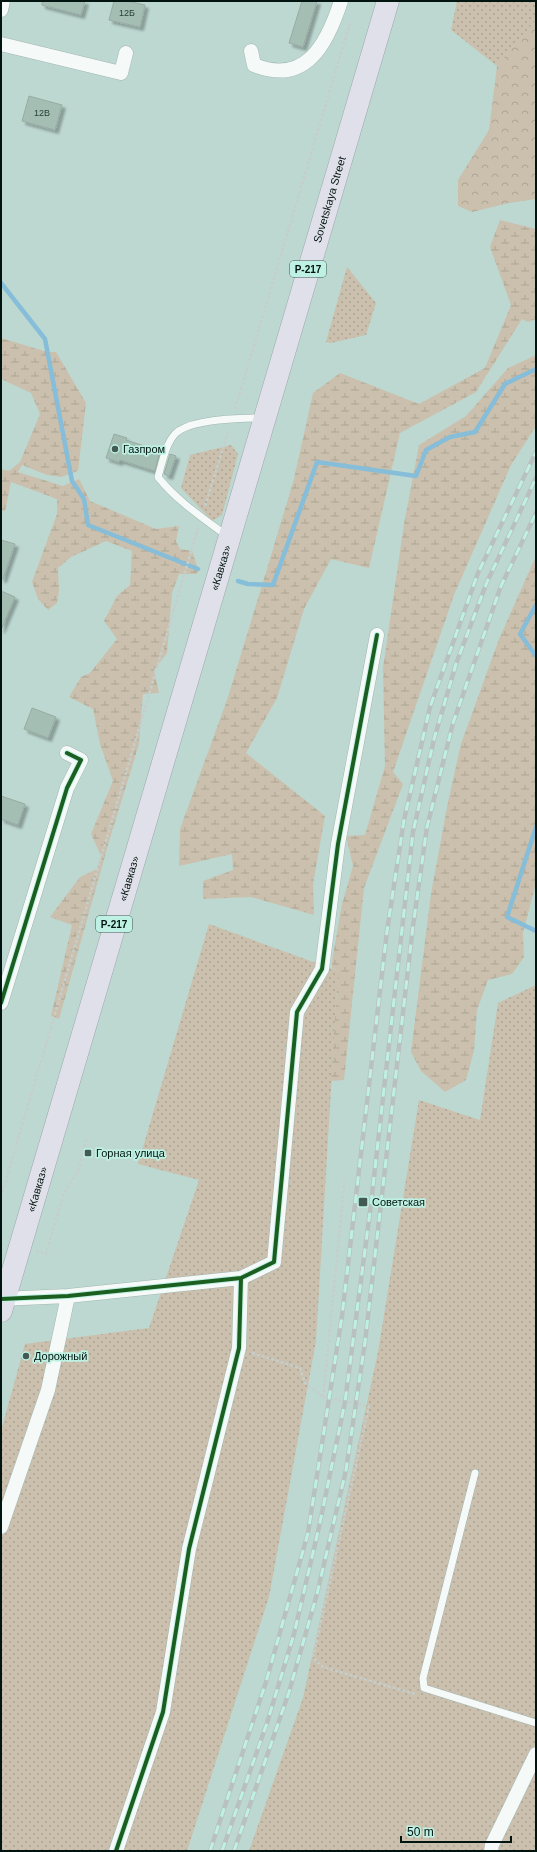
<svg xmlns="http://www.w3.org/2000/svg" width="537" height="1852" viewBox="0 0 537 1852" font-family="Arial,sans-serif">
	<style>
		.grass { fill: url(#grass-dots) }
		.forest { fill: url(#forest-crowns) }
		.wetland { fill: url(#wetland-marsh) }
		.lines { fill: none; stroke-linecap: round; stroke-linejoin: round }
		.stream { stroke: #86bdd9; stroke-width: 4.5 }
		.building { fill: #a4beb3; stroke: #98aba3; filter: url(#shadow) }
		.lane-casing { stroke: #a1b6b1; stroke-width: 8 }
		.street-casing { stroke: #a1b6b1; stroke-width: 15 }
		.highway-casing { stroke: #9ca6ae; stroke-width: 23 }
		.path { stroke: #c6cecc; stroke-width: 2.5; stroke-dasharray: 3 2; stroke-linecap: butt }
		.lane { stroke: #f5f9f8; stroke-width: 7 }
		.street { stroke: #f5f9f8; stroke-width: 14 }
		.highway { stroke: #e0e0ea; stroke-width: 22 }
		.rail-casing { stroke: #b9c1be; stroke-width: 4.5 }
		.rail { stroke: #bef1e3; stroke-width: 3; stroke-dasharray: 9; stroke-linecap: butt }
		.cycleway-casing { stroke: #bef1e3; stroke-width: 6 }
		.cycleway { stroke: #1b5e20; stroke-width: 4 }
		.poi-dot { fill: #435953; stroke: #bef1e3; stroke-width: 1.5 }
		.labels { text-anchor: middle; stroke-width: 3.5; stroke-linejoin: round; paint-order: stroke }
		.number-label { font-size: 9px; fill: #2a3e38 }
		.shield { fill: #bef1e3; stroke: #3a564f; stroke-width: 1 }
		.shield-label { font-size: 10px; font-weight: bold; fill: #02140f }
		.street-label { font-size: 11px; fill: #02140f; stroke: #bef1e3 }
		.poi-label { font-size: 11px; fill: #02140f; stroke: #bef1e3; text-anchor: start }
	</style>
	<defs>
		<pattern id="grass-dots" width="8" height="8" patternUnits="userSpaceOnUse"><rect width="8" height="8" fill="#cac0ad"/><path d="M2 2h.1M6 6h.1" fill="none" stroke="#aca494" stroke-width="1.8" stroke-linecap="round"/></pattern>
		<pattern id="forest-crowns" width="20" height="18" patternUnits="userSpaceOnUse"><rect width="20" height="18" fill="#cac0ad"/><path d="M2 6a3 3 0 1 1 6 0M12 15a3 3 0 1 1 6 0" fill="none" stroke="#aca494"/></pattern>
		<pattern id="wetland-marsh" width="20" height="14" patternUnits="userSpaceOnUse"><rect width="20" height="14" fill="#cac0ad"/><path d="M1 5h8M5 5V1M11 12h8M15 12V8" fill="none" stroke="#aca494"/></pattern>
		<filter id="shadow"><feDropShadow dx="3.5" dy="3.5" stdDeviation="1" flood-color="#0004"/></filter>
	</defs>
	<rect width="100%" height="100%" fill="#bdd8d1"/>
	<path class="grass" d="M457 1H536V20L497 66 451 30Z
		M347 267 376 303 366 335 331 343 326 342Z
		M231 445 238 454 222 515 212 521 181 488 190 455Z
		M209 924 338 971 316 1341 269 1597 187 1851H1V1431L25 1344 149 1328 199 1180 138 1164Z
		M536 985V1851H249L303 1698 378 1352 419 1100 480 1120 498 1003Z"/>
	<path class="forest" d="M536 20V199L509 203 472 212 458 206V180L489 130 497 66Z"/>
	<path class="wetland" d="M500 220 536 229V319L528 322 522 319 476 392 400 433 369 568 331 559 304 609 277 698 246 753 325 816 313 884 314 915 251 897 203 899V881L233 870 232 854 179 866 180 829 227 700 267 569 294 479 313 393 340 373 419 404 485 368 511 305 490 247Z
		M1 338 47 352H56L86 403 78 471 61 477 47 475 22 465 18 472 63 486 79 479 90 501 156 529 179 526 176 541 180 549 192 551 198 569 197 574H179L172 593 167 653 154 670 159 693 143 694 139 744 110 838 59 1019 51 1016 72 925 50 917 80 877 97 869 101 856 91 834 113 781 100 744 93 709 69 697 81 677 90 673 117 639 104 621 117 596 130 585 132 551 106 541 71 557 58 568 59 591 57 603 48 610 38 599 32 582 57 514V499L11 482 5 511 1 510V469L9 471 20 462 40 414 31 393 1 379Z
		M536 355V426L511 465 454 595 393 772 403 784 364 888 344 1080 331 1081 338 971 332 968V961L342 904 353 866 346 836 365 835 385 766 383 668 404 524 419 445 466 416 508 368Z
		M536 556V883L523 933 524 957 512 974 488 980 477 1010 474 1051 466 1080 445 1092 421 1071 411 1052 431 894 448 802 461 744 499 639Z"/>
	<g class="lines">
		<path class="stream" d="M1 283 45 339 72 481 84 499 88 525 198 569
			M238 581 248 584 273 585 317 462 416 476 426 450 450 437 475 432 505 384 536 369
			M536 605 520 634 536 656
			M536 827 507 917 536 931"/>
	</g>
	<path class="building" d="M42 1H85L81 15 42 5Z
		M114 1H128L145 5 140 27 109 20Z
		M302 1H317L303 47 289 43Z
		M29 96 62 105 55 130 22 121Z
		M114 434 127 438 126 440 160 451 155 471 120 460 119 462 106 458Z
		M170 454 176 456 169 476 164 474Z
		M1 540 15 544 3 579H1Z
		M1 591 15 597 1 630Z
		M32 708 56 717 48 738 24 729Z
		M1 796 25 804 18 825 1 819Z"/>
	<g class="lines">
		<defs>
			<path id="lane" d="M227 536C203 518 177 501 158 477 162 464 165 445 175 434 189 419 243 418 263 418
				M475 1473 423 1678 424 1688 536 1723"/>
			<path id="street" d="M1 10 3 1
				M1 44 121 73 126 53
				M251 51 254 65C306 86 327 44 341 1
				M1 1003 67 788 81 760 67 753
				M1 1299 68 1296 241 1278 274 1262 297 1012 322 969 338 844 377 635
				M1 1527 48 1390 68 1296
				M116 1851 163 1712 189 1549 239 1348 241 1278
				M491 1851 492 1845 536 1754"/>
			<g id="highway">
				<path id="s1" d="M1 1311 388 1"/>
			</g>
		</defs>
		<use href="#lane" class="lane-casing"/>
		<use href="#street" class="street-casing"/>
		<use href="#highway" class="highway-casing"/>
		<path class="path" d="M235 409 350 23
			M205 506 229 429
			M1 1197 198 528
			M36 1251 46 1254 64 1193 78 1171 87 1138
			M252 1353 300 1368 305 1383 323 1397 369 1406 313 1658 323 1667 415 1694
			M323 1397 345 1177"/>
		<use href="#lane" class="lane"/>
		<use href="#street" class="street"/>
		<use href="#highway" class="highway"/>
		<defs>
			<path id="rail" d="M210 1851 266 1682 308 1533 342 1316 387 931 404 820 430 707 478 573 536 452
				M222 1851 267 1723 294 1634 319 1527 345 1402 371 1204 413 832 434 739 456 664 487 582 536 478
				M234 1851 289 1692 317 1594 346 1470 365 1342 413 926 427 827 453 723 501 586 536 513"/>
		</defs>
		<use href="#rail" class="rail-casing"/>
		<use href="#rail" class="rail"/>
		<defs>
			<path id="cycleway" d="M1 1003 67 788 81 760 67 753
				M1 1299 68 1296 241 1278 274 1262 297 1012 322 969 338 844 377 635
				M116 1851 163 1712 189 1549 239 1348 241 1278"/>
		</defs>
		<use href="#cycleway" class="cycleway-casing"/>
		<use href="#cycleway" class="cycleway"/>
	</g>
	<g class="poi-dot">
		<circle cx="115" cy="449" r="4"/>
		<rect x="84" y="1149" width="8" height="8" rx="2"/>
		<rect x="358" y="1197" width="10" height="10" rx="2"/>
		<circle cx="26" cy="1356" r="4"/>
	</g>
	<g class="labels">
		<g class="number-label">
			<text x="127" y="16">12Б</text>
			<text x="42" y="116">12В</text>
		</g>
		<g class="shield">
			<rect x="290" y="261" width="36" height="16" rx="3"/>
			<rect x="96" y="916" width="36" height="16" rx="3"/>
		</g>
		<g class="shield-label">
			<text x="308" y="273">Р-217</text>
			<text x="114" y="928">Р-217</text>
		</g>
		<g class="street-label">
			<text dy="4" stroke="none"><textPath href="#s1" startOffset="1159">Sovetskaya Street</textPath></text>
			<text dy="4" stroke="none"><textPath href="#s1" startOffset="775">«Кавказ»</textPath></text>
			<text dy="4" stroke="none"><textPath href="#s1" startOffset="451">«Кавказ»</textPath></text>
			<text dy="4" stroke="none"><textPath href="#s1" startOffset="127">«Кавказ»</textPath></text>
		</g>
		<g class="poi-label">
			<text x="123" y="453">Газпром</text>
			<text x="96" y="1157">Горная улица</text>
			<text x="372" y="1206">Советская</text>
			<text x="34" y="1360">Дорожный</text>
		</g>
	</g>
	<rect width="537" height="1852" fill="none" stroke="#02140f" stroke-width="4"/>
	<path d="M401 1836v6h110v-6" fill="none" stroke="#02140f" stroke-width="2"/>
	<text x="407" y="1836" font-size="12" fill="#02140f" stroke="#bef1e3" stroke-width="3" paint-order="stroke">50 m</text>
</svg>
